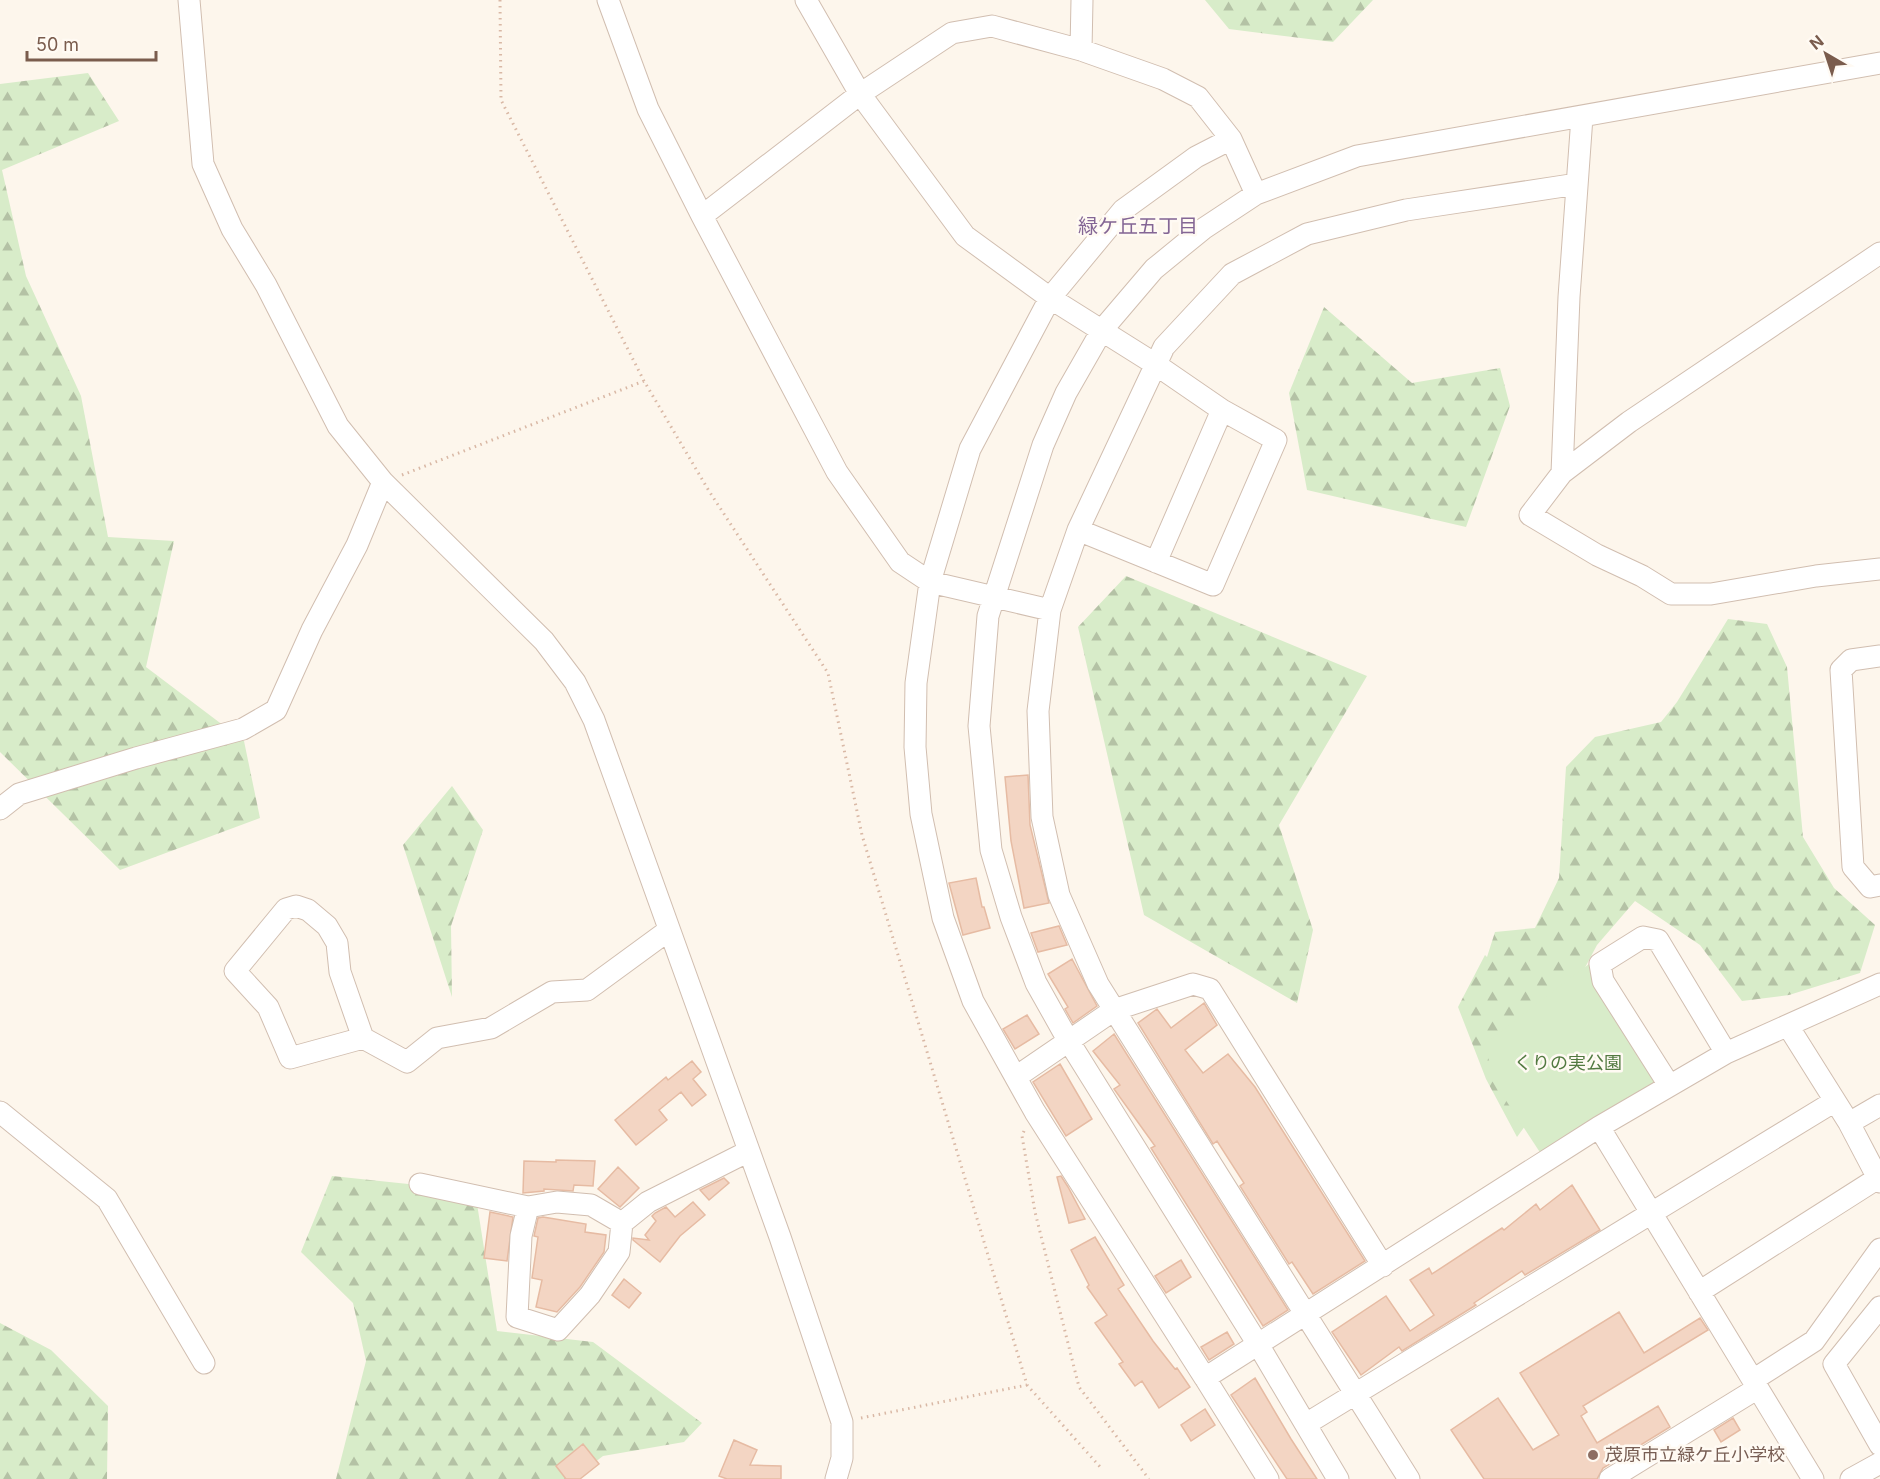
<svg xmlns="http://www.w3.org/2000/svg" width="1880" height="1479" viewBox="0 0 1880 1479" font-family="Inter,'Noto Sans JP',sans-serif">
	<style>
		.forest { fill: url(#forest-firs) }
		.park { fill: #d8ecc9 }
		.building { fill: #f3d5c3; stroke: #e6bba3; stroke-width: 1.5 }
		.lines { fill: none; stroke-linecap: round; stroke-linejoin: round }
		.minor-casing { stroke: #d1beb0; stroke-width: 23 }
		.path { stroke: #d9b8a5; stroke-width: 3; stroke-dasharray: 1.5 4.5; stroke-linecap: butt }
		.minor { stroke: #fff; stroke-width: 21 }
		.education-dot { fill: #8d6e63; stroke: #fffaf3; stroke-width: 2 }
		.labels { text-anchor: middle; stroke-width: 5; stroke-linejoin: round; paint-order: stroke }
		.park-label { font-size: 18px; fill: #537a41; stroke: #fffaf3 }
		.education-label { font-size: 18px; fill: #785e54; stroke: #fffaf3; text-anchor: start }
		.neighbourhood-label { font-size: 20px; fill: #846695; stroke: #fffaf3 }
	</style>
	<defs>
		<pattern id="forest-firs" width="22" height="20" patternUnits="userSpaceOnUse" patternTransform="scale(1.5)"><rect width="22" height="20" fill="#d8ecc9"/><path d="M5 1l3.5 6h-7zM16 11l3.5 6h-7z" fill="#b4c2a5"/></pattern>
	</defs>
	<rect width="100%" height="100%" fill="#fdf6ec"/>
	<path class="forest" d="M1205 0H1373L1333 42 1229 29Z
		M88 73 119 121 2 170 26 276 81 396 108 537 174 541 146 667 244 741 260 818 120 870 0 752V84Z
		M1324 307 1412 383 1500 368 1510 406 1466 527 1307 490 1289 393Z
		M1126 576 1367 676 1279 825 1313 930 1297 1003 1144 915 1078 627Z
		M1728 619 1767 624 1787 667 1803 837 1834 888 1875 925 1860 973 1789 995 1742 1001 1700 945 1635 901 1597 945 1563 1009 1560 1078 1517 1137 1486 1079 1458 1007 1485 955 1487 957 1495 932 1535 928 1559 878 1566 767 1595 737 1661 722 1677 702Z
		M452 786 483 830 451 926 452 997 403 845Z
		M332 1176 475 1191 497 1331 593 1342 702 1423 684 1442 603 1456 573 1479H336L366 1361 353 1303 301 1252Z
		M0 1323 51 1350 108 1406 107 1479H0Z"/>
	<path class="park" d="M1593 961 1657 1085 1543 1157 1503 1096 1483 1045Z"/>
	<path class="building" d="M1028 775 1030 825 1049 903 1024 908 1011 841 1005 777Z
		M976 878 982 907H984L990 928 963 935 949 883Z
		M1059 926 1067 945 1038 952 1031 933Z
		M1072 959 1097 1006 1073 1023 1065 1009 1068 1007 1048 974Z
		M1204 1003 1217 1025 1185 1050 1203 1073 1228 1054 1255 1087 1365 1261 1313 1294 1292 1262 1289 1264 1240 1186 1244 1183 1217 1141 1213 1144 1138 1023 1157 1009 1171 1028Z
		M1027 1015 1039 1034 1015 1049 1003 1029Z
		M1114 1034 1288 1310 1263 1326 1151 1148 1155 1146 1114 1089 1120 1085 1093 1051Z
		M692 1061 701 1072 693 1079 706 1095 692 1106 681 1092 659 1110 667 1120 636 1145 615 1120 666 1077 668 1080Z
		M1060 1064 1092 1119 1066 1136 1033 1082Z
		M556 1160 595 1161 593 1186 574 1185 573 1191 544 1189V1191L523 1193 524 1161 556 1162Z
		M618 1167 639 1188 620 1207 598 1189Z
		M1061 1176 1068 1187 1085 1219 1069 1223 1057 1177Z
		M724 1178 729 1183 709 1200 700 1190Z
		M1572 1185 1600 1230 1525 1275 1522 1271 1474 1303 1476 1305 1402 1351 1399 1347 1361 1375 1332 1332 1386 1296 1410 1331 1434 1315 1410 1280 1429 1268 1432 1274 1502 1228 1504 1230 1536 1204 1540 1210Z
		M693 1202 705 1215 680 1236 660 1262 633 1240V1238L649 1240 645 1235 656 1221 652 1216 655 1213 666 1207 675 1217Z
		M490 1212 513 1217 507 1261 484 1258Z
		M543 1217 586 1224 585 1232 606 1235 604 1252 580 1287 557 1312 536 1307 542 1280 532 1278 538 1237 534 1236 538 1218Z
		M1095 1237 1124 1285 1118 1289 1153 1341 1175 1369 1177 1368 1190 1387 1159 1408 1142 1381 1135 1386 1119 1364 1123 1362 1095 1323 1107 1315 1087 1287 1089 1285 1071 1250Z
		M1181 1260 1191 1277 1166 1293 1155 1276Z
		M624 1279 641 1293 629 1308 612 1295Z
		M1619 1312 1644 1353 1700 1318 1708 1330 1583 1406 1587 1412 1581 1416 1597 1443 1658 1406 1670 1427 1603 1468 1597 1479H1484L1451 1430 1498 1398 1533 1450 1559 1435 1520 1373Z
		M1227 1332 1234 1344 1209 1360 1201 1347Z
		M1255 1378 1291 1439 1317 1479H1287L1231 1395Z
		M1205 1409 1215 1425 1191 1441 1181 1425Z
		M1733 1418 1740 1430 1721 1442 1714 1430Z
		M734 1440 757 1450 750 1465 781 1466V1479H727L719 1476Z
		M583 1444 599 1464 580 1479H566L556 1466Z"/>
	<g class="lines">
		<defs>
			<path id="minor" d="M189 0 203 164 232 229 266 285 338 426 383 482 544 641 575 682 594 720 780 1237 842 1422V1458L836 1479
				M608 0 648 109 702 216 837 472 900 562 930 582 1050 610
				M806 0 860 94 965 236 1050 298 1155 364 1222 410 1276 440 1213 585 1078 530
				M1081 50 1082 0
				M1231 139 1196 157 1123 210 1050 298 970 449 930 582 916 683 915 747 921 814 943 918 973 1001 1035 1112 1205 1378 1599 1127 1726 1053 1880 984
				M702 216 860 94 952 33 992 26 1081 50 1163 79 1198 97 1231 139 1256 194
				M1880 253 1629 422 1562 473 1530 515 1597 555 1642 576 1671 594H1711L1816 576 1880 569
				M1562 473 1569 297 1582 117
				M1156 562 1222 410
				M1880 656 1851 660 1841 670 1853 867 1870 887 1880 885
				M0 809 19 794 136 758 243 729 276 710 312 630 357 545 383 482
				M1788 1026 1849 1123
				M363 1038 340 972 337 943 327 926 308 910 296 906 286 909 235 971 268 1007 290 1058 363 1038 407 1062 437 1038 491 1028 552 992 587 990 669 930
				M1016 1077 1114 1010 1193 984 1210 989 1383 1266
				M1669 1085 1603 981 1600 964 1643 937 1658 940 1726 1053
				M1880 1105 1849 1123 1880 1182
				M0 1112 107 1199 204 1363
				M1599 1127 1813 1479
				M420 1184 528 1207 557 1202 591 1205 622 1223
				M528 1207 521 1236 517 1317 558 1330 590 1295 619 1252 622 1223 648 1202 749 1151
				M1699 1292 1878 1178
				M1880 1307 1834 1364 1880 1445
				M1205 1378 1268 1479
				M1753 1380 1814 1341 1880 1249
				M1306 1424 1835 1101
				M1338 1479 1259 1346 1068 1040 1036 983 1011 917 991 850 979 726 988 616 1043 445 1066 393 1102 330 1154 269 1203 229 1256 194 1357 156 1880 63
				M1409 1479 1098 984 1059 895 1042 817 1038 711 1050 610 1078 530 1164 347 1232 274 1307 234 1406 210 1577 184
				M1610 1479 1758 1388
				M1851 1479 1880 1463"/>
		</defs>
		<use href="#minor" class="minor-casing"/>
		<path class="path" d="M500 0 501 100 644 381 709 491 828 673 862 835 1027 1385 1102 1469
			M402 475 644 381
			M1024 1131 1022 1136 1035 1212 1079 1387 1149 1479
			M861 1418 1027 1385"/>
		<use href="#minor" class="minor"/>
	</g>
	<circle class="education-dot" cx="1593" cy="1455" r="6"/>
	<g class="labels">
		<g class="park-label">
			<text x="1568" y="1069">くりの実公園</text>
		</g>
		<g class="education-label">
			<text x="1605" y="1461">茂原市立緑ケ丘小学校</text>
		</g>
		<g class="neighbourhood-label">
			<text x="1138" y="233">緑ケ丘五丁目</text>
		</g>
	</g>
	<g transform="translate(1826 54) rotate(321)" stroke="#fffaf3" stroke-width="4.5" paint-order="stroke">
	<path d="M0-4.5L10 22L0 15L-10 22Z" fill="#7a5c4d"/>
	<text y="-9" font-size="16" font-weight="bold" text-anchor="middle" fill="#7a5c4d">N</text>
	</g>
	<path d="M27 51v9h129v-9" fill="none" stroke="#7a5c4d" stroke-width="3"/>
	<text x="36" y="51" font-size="18" fill="#7a5c4d" stroke="#fffaf3" stroke-width="4.5" paint-order="stroke">50 m</text>
</svg>
